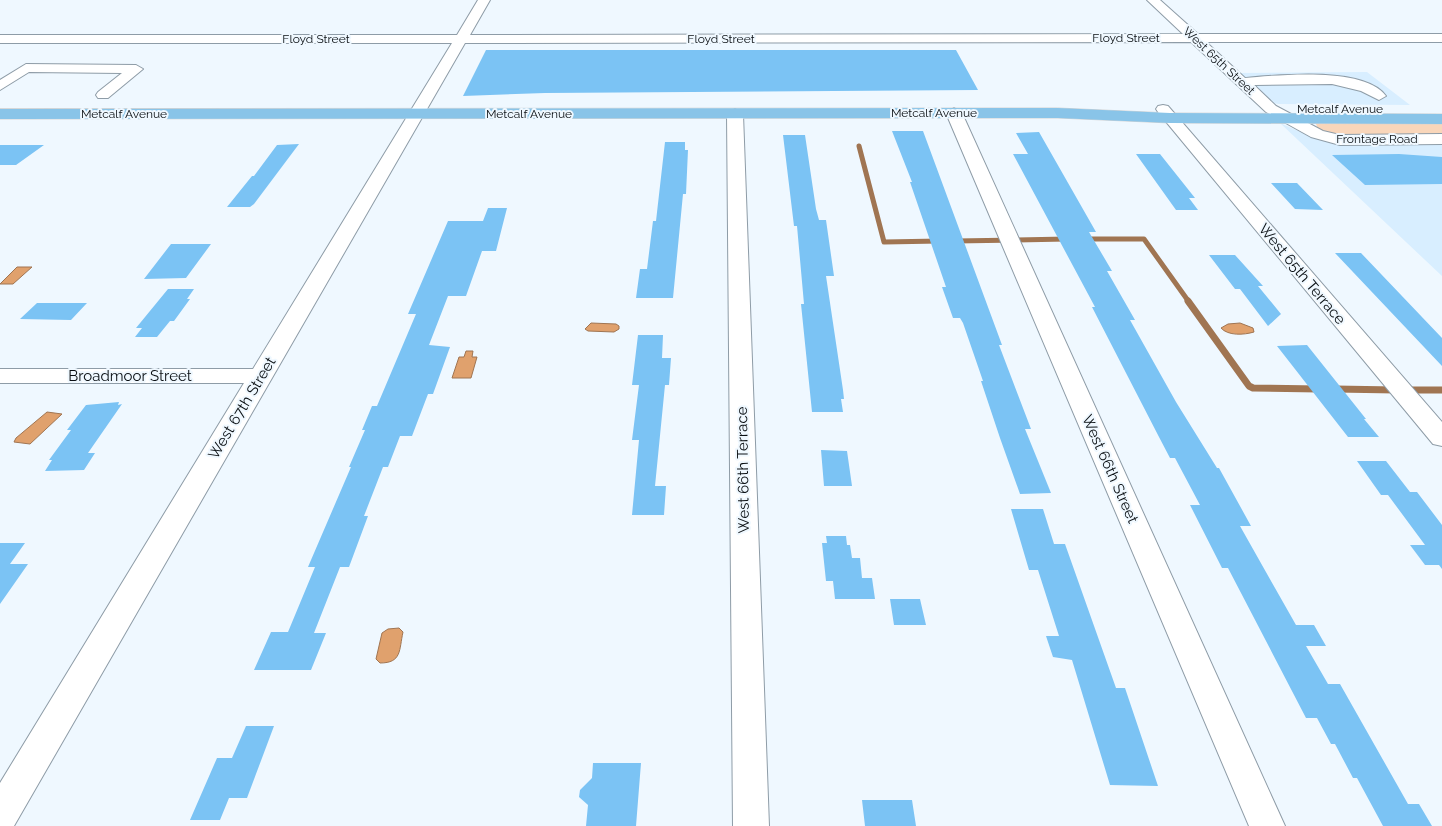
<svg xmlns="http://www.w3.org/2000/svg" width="1442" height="826" viewBox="0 0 1442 826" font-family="Raleway,sans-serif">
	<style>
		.built { fill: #d8eeff }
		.green { fill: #f9d6ba }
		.water { fill: #e0a16d; stroke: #a07552 }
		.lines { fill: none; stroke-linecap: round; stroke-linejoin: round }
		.stream-far1 { stroke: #a07552; stroke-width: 5 }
		.stream { stroke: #a07552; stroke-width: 7 }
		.building { fill: #7bc3f4 }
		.minor-casing { stroke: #8e9ca7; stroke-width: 2 }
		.major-casing { stroke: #d3d4d5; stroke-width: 1 }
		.minor { fill: #fff; fill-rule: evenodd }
		.major { fill: #89c4e8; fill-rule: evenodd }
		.labels { text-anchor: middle; stroke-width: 4; stroke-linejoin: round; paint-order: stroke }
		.far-street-label { font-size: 12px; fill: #0a0f13; stroke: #eff8ff }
		.street-label { font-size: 15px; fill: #0a0f13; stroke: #eff8ff }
	</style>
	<rect width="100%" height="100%" fill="#eff8ff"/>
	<path class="built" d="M1367 72 1410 105 1279 104 1272 103 1238 73Z
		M1280 123 1319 140 1347 146 1442 144V276Z"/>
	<path class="green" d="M1442 121V134L1342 135 1325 132 1318 129 1316 124Z"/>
	<path class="water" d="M17 267H32L13 284H0Z
		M591 323 616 324 619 326V329L614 332 588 331 585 329Z
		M1240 323 1253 328 1254 332C1244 335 1228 336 1221 328L1228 324Z
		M466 351H473L472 357H477L471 378H452L459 357H464Z
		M47 412 62 414 30 444 14 442 16 438Z
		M399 628 403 632C399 650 402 663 380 663L376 659 382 633 388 629Z"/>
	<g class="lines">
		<path class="stream-far1" d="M859 146 884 242 940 241
			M1086 239H1144L1189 302
			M956 241 1067 239"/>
		<path class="stream" d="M1188 301 1249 386 1253 388 1319 389
			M1335 389 1396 390
			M1407 390H1442"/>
	</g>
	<path class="building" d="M486 50H956L978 90 545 93 463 96Z
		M892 131H923L1002 345H999L1031 429H1025L1051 493 1020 494 1000 438 981 381H983L963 323 960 318H953L942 287H946L910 182H912Z
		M1039 132 1096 232H1089L1112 271H1107L1135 320H1130L1176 402 1217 468H1219L1251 526H1240L1275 588 1296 625H1314L1326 646H1306L1328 684H1340L1408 804H1419L1432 826H1383L1357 778H1353L1335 744H1331L1317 718H1306L1228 568H1222L1190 505H1200L1175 458H1170L1159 437 1092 307H1095L1013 154H1028L1016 133Z
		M783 135H805L816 209 819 220H826L834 276H826L843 390 844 399H841L843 412H812L801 304H804L797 226H794Z
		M665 142H685V150H688L686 194H683L673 298H636L640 269H647L653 221H656Z
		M299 144 254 204 250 207H227L252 176H254L277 145Z
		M0 145H44L16 165H0Z
		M1136 154H1160L1195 198H1189L1198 210H1176Z
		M1399 154 1442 157V184L1365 185 1332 155Z
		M1271 183H1297L1323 210 1295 209Z
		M488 208H507L496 251H482L466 296H448L429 345 450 347 433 394H428L412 436H400L388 467H383L364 516H368L349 567H340L314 633H326L311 670H254L271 632H288L315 567H308L351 467H349L365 430H362L372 406H377L416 314H408L448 221H483Z
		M171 244H211L186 278 144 279Z
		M1335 253H1361L1442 338V366Z
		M1209 255H1235L1263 286H1258L1281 314 1268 326 1240 289H1235Z
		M168 289H194L187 299H190L174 321H170L157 337H135L142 328H136Z
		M37 303H87L71 320 20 319Z
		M638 335H663L662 358H671L669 385H665L655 486H666L664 515H632L639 440H632L639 385H632Z
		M1307 345 1366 419H1364L1379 437H1348L1277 346Z
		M119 402 118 405 122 404 88 453H95L84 470 45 471 52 460H49L71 430H67L86 405Z
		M821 450 847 451 852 486H824Z
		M1357 461H1386L1410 492H1417L1442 525V569L1439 565H1425L1410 545H1425L1388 495H1381Z
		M1011 509H1043L1054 544H1065L1116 688H1125L1158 786 1110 785 1072 660 1053 657 1046 636H1059L1038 570H1029Z
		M826 536H846L847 545H850L852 558H860L862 578H872L875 599H835L833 581H826L822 543H827Z
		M0 543H25L10 564H28L0 604Z
		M890 599H920L926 625H894Z
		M246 726H274L247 798H229L220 820H190L217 758H232Z
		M593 763H641L636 826H586L588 805 579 797 580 790 592 778Z
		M862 800H912L916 826H865Z"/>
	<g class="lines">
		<defs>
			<path id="minor" d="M478 0H490L470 35 1183 34 1147 0H1160L1198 34H1442V42H1206L1245 78C1278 75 1365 66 1386 96L1379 100 1361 91 1332 84 1254 85 1276 106 1323 131 1340 135 1442 134V144L1340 145 1311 137 1266 112 1191 42 465 43 14 826H0V783L244 383H0V369H253L452 43H0V35H457Z
				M26 64 136 65 143 69 108 98H98L96 95 98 92 122 73 29 72 0 90V80Z
				M1163 105 1168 106 1442 422V446L1433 444 1158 112 1156 109 1158 106Z
				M954 108 962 113 1285 826H1249L946 113Z
				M735 109 743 114 769 826H733L727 114Z"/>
			<path id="major" d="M1058 108 1170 113 1442 114V124L1170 123 1058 118 0 119V109Z"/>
		</defs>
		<use href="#minor" class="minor-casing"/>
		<use href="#major" class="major-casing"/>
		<use href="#minor" class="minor"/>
		<use href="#major" class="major"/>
	</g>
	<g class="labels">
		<g class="far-street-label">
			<text x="1126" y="42">Floyd Street</text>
			<text x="316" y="43">Floyd Street</text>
			<text x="721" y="43">Floyd Street</text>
			<text transform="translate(1219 61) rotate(43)" y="4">West 65th Street</text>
			<text x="1340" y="113">Metcalf Avenue</text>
			<text x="934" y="117">Metcalf Avenue</text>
			<text x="124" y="118">Metcalf Avenue</text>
			<text x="529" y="118">Metcalf Avenue</text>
			<text x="1377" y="143">Frontage Road</text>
		</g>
		<g class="street-label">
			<text transform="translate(1302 274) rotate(50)" y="5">West 65th Terrace</text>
			<text x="130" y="381">Broadmoor Street</text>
			<text transform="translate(242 408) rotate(-59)" y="5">West 67th Street</text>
			<text transform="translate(1110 469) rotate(66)" y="5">West 66th Street</text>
			<text transform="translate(743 470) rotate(-91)" y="5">West 66th Terrace</text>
		</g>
	</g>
</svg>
